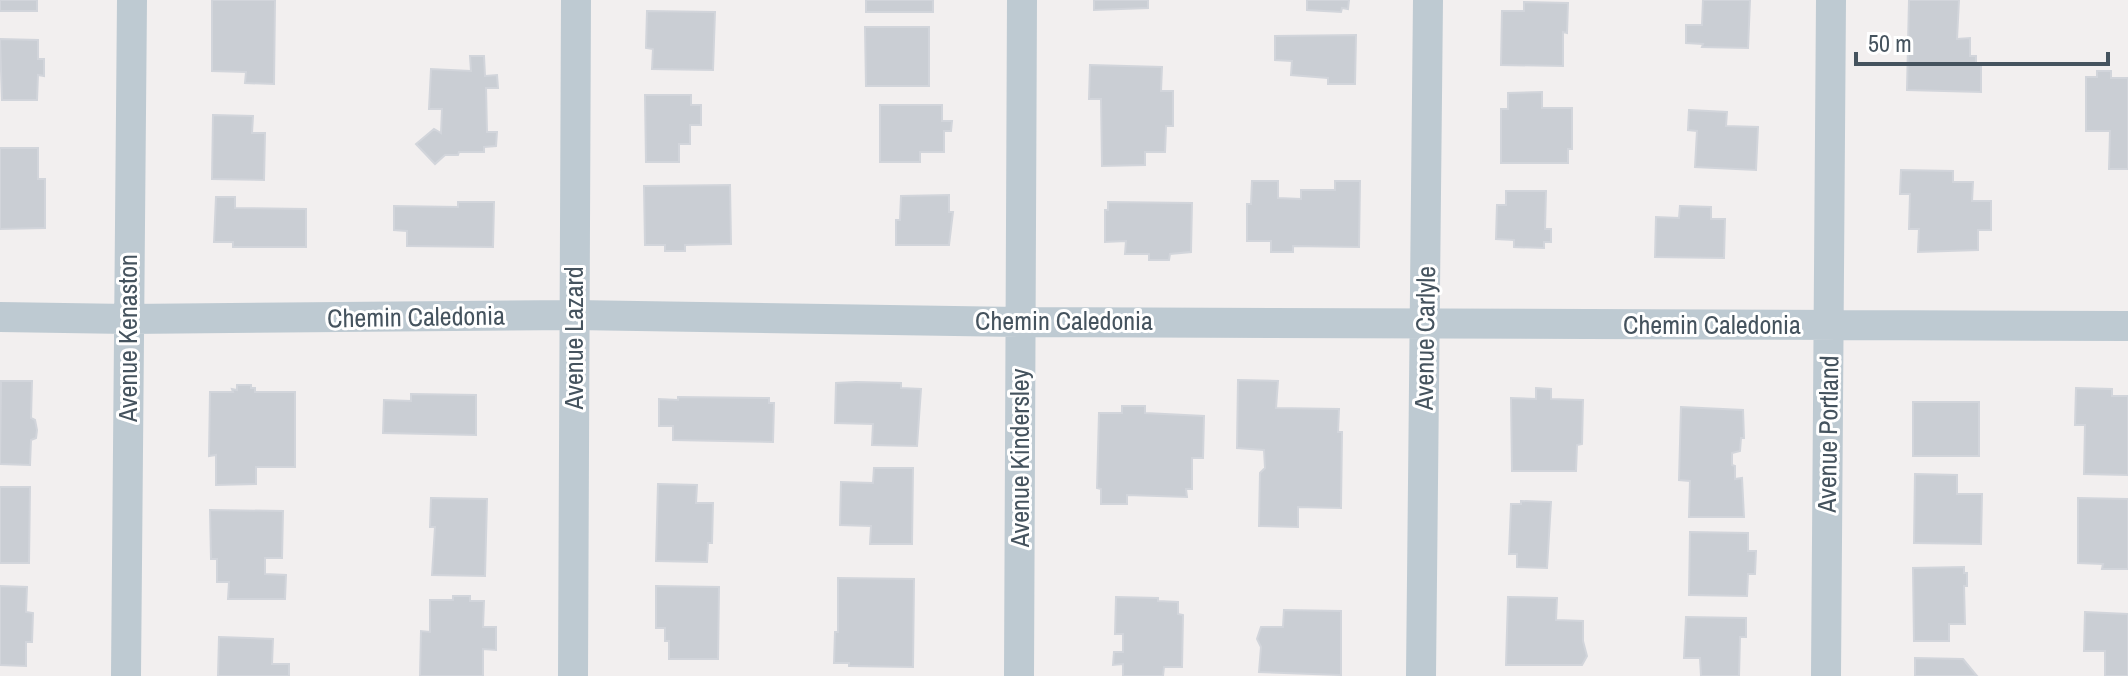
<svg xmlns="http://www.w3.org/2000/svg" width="2128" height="676" viewBox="0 0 2128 676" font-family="'Archivo Narrow',sans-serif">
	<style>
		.building { fill: #caced4; stroke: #d2d5db; stroke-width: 2 }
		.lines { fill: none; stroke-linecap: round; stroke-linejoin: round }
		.minor { stroke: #becad2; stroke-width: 30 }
		.labels { text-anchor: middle; stroke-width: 6; stroke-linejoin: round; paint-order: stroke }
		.street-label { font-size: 26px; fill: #45535e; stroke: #fff }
	</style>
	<rect width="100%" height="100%" fill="#f2efef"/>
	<path class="building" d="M0 0H37V11H0Z
		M212 0H275L274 84 245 83 246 72 212 71Z
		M866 0H933V12H866Z
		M1094 0H1148V8L1094 10Z
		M1307 0H1349L1348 9 1342 8 1341 12 1307 10Z
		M1703 0H1750L1748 48 1702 47 1703 44 1686 43V25H1702Z
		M1909 0H1959L1957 39 1970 38V56H1976V65H1981V92L1907 90Z
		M1524 2 1568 3 1567 33 1563 32V66L1501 65 1502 11H1524Z
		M647 11 715 12 713 70 652 69 653 49 646 48Z
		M865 27H929V86H866Z
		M1356 35 1355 84H1328V78L1291 75 1292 61 1275 60V36Z
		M0 39 38 40V59H44V76L38 75 37 100H2Z
		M470 56H484L485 76 497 75 498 88H486L487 132H497L496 146 484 147V152H459L458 155H445L435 164 416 144 434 129 441 133 442 109H429L431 69 471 71Z
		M1090 65 1162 67 1161 91H1173V126H1166L1165 152H1145V165L1102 166 1101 99H1089Z
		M2097 71H2111V78H2128V169H2109L2110 131H2086V77H2097Z
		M1542 92V108H1572V149H1568V163H1501V109H1508V93Z
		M645 95H691V105H701V125H690V144H679V162H646Z
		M880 105H942V121H952L951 131H944V152H920V162H880Z
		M1689 110 1727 112 1726 126 1758 127 1756 170 1695 167 1697 131 1688 130Z
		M213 115 253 116 252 133H265L264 180 212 179Z
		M0 148H38V179H45V228L0 229Z
		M1901 170 1953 171V182H1973L1972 201H1991V230H1978V250L1918 252 1919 229H1909L1910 194H1900Z
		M1252 181H1278V198L1301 199V190H1335V181H1360L1359 247 1293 246V252H1271V241H1247V204H1251Z
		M730 185 731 244 685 245V251H665V245H645L644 186Z
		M1506 191H1546L1545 229H1551V242H1544V248L1514 247V240L1496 239 1497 205H1506Z
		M949 195V212H953L949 245H896V220H900L901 196Z
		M216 197H235V208L306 209V247H233V242H214Z
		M458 202H494L493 247 407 246V231L394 230V206L458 207Z
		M1108 202 1192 203 1191 252 1170 254 1169 260H1149V254H1125L1126 241 1105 242V210H1108Z
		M1680 206 1711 207V219H1725L1724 258 1655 257 1656 217 1679 218Z
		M1238 380 1278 381 1276 408 1339 409 1338 432H1342L1341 508 1298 507V527L1259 526 1260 473 1265 468 1264 450 1237 448Z
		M1 381H32L31 418 35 420 37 430 36 438 31 440 30 465 0 464Z
		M856 382 901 383V388L921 389 917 446 872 445 873 424 835 423 836 383Z
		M237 385H251V388H255V392H295V467H256V484L216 485V455L209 456 210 392H233L232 389 237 390Z
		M1536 388 1551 389V399L1583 400 1582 444 1577 445 1576 471H1512L1511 398 1536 399Z
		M2076 388 2112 389V396H2128V475L2084 474 2085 425H2075Z
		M411 394 476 395V435L383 433 384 400 411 401Z
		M678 397 769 398V403H774L773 442 673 440V426H659V399L678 400Z
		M1913 402H1979V456H1913Z
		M1122 406H1145V413L1204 416 1203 458H1192V489H1186L1187 497 1127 495V504H1101V489L1097 488 1099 413H1122Z
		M1681 407 1743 410 1744 438H1741L1740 451 1732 453V465L1735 466V479L1742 478 1744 517H1689L1690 481 1679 480Z
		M874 468H913L912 544H870L871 526 840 525 841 482 873 483Z
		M1915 474 1957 475V494H1982L1981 544 1914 543Z
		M658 484 697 485 696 503H713L712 543H708L707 562 656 561Z
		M0 487H30L29 563H0Z
		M431 498 487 499 485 576 432 575 435 527H430Z
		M2078 498 2128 499V569H2102L2103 564 2078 563Z
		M1521 501 1551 502 1547 568 1517 567V554H1509L1511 504H1521Z
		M210 510 283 511 282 558H265V574L286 575 285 599H228L229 582H217V559H211Z
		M1690 532 1748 533V551H1756L1755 574H1748L1747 596 1689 595Z
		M1964 567V573H1967V586H1964L1965 624H1949V641H1914L1913 568Z
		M838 578 914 579 913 667 849 666V663H834L835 632H838Z
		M0 586 27 587 26 612 33 613 32 642H26V666L0 665Z
		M656 586 719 587 718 659H669V641H665V628H656Z
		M453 596H470V601H484L483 627H496V650L483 649V676H420L421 631 430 632V600H453Z
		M1116 597 1158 598V601L1178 602V614L1183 615 1182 667H1164L1163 676H1123V664L1113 665 1114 652H1123V634H1115Z
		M1508 597 1557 598 1556 620 1583 621V641L1587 656 1582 665H1506Z
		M1284 610 1341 611V675L1259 672 1261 647 1257 639 1261 627H1283Z
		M2085 612 2128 614V676H2105V651H2084Z
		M1686 617 1746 618V637H1740L1739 676H1701L1700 658H1684Z
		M219 637 273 639 272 664H289V676H218Z
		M1915 658 1963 659 1977 676H1915Z"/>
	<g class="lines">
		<path class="minor" d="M0 317 128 319 574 315 1021 322 2128 326
			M126 676 132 0
			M573 676 576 0
			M1019 676 1022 0
			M1421 676 1428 0
			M1826 676 1831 0"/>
	</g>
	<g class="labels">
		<g class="street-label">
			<text transform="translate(416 317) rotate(-1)" y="9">Chemin Caledonia</text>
			<text x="1064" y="330">Chemin Caledonia</text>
			<text x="1712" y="334">Chemin Caledonia</text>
			<text transform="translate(128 338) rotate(-90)" y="9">Avenue Kenaston</text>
			<text transform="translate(574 338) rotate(-90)" y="9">Avenue Lazard</text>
			<text transform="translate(1425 338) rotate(-89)" y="9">Avenue Carlyle</text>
			<text transform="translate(1828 434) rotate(-89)" y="9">Avenue Portland</text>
			<text transform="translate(1020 458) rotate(-90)" y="9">Avenue Kindersley</text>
		</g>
	</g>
	<path d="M1856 52v12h252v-12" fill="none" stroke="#45535e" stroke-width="4"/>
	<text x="1868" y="52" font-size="24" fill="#45535e" stroke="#ffffff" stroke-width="6" paint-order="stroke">50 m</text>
</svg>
